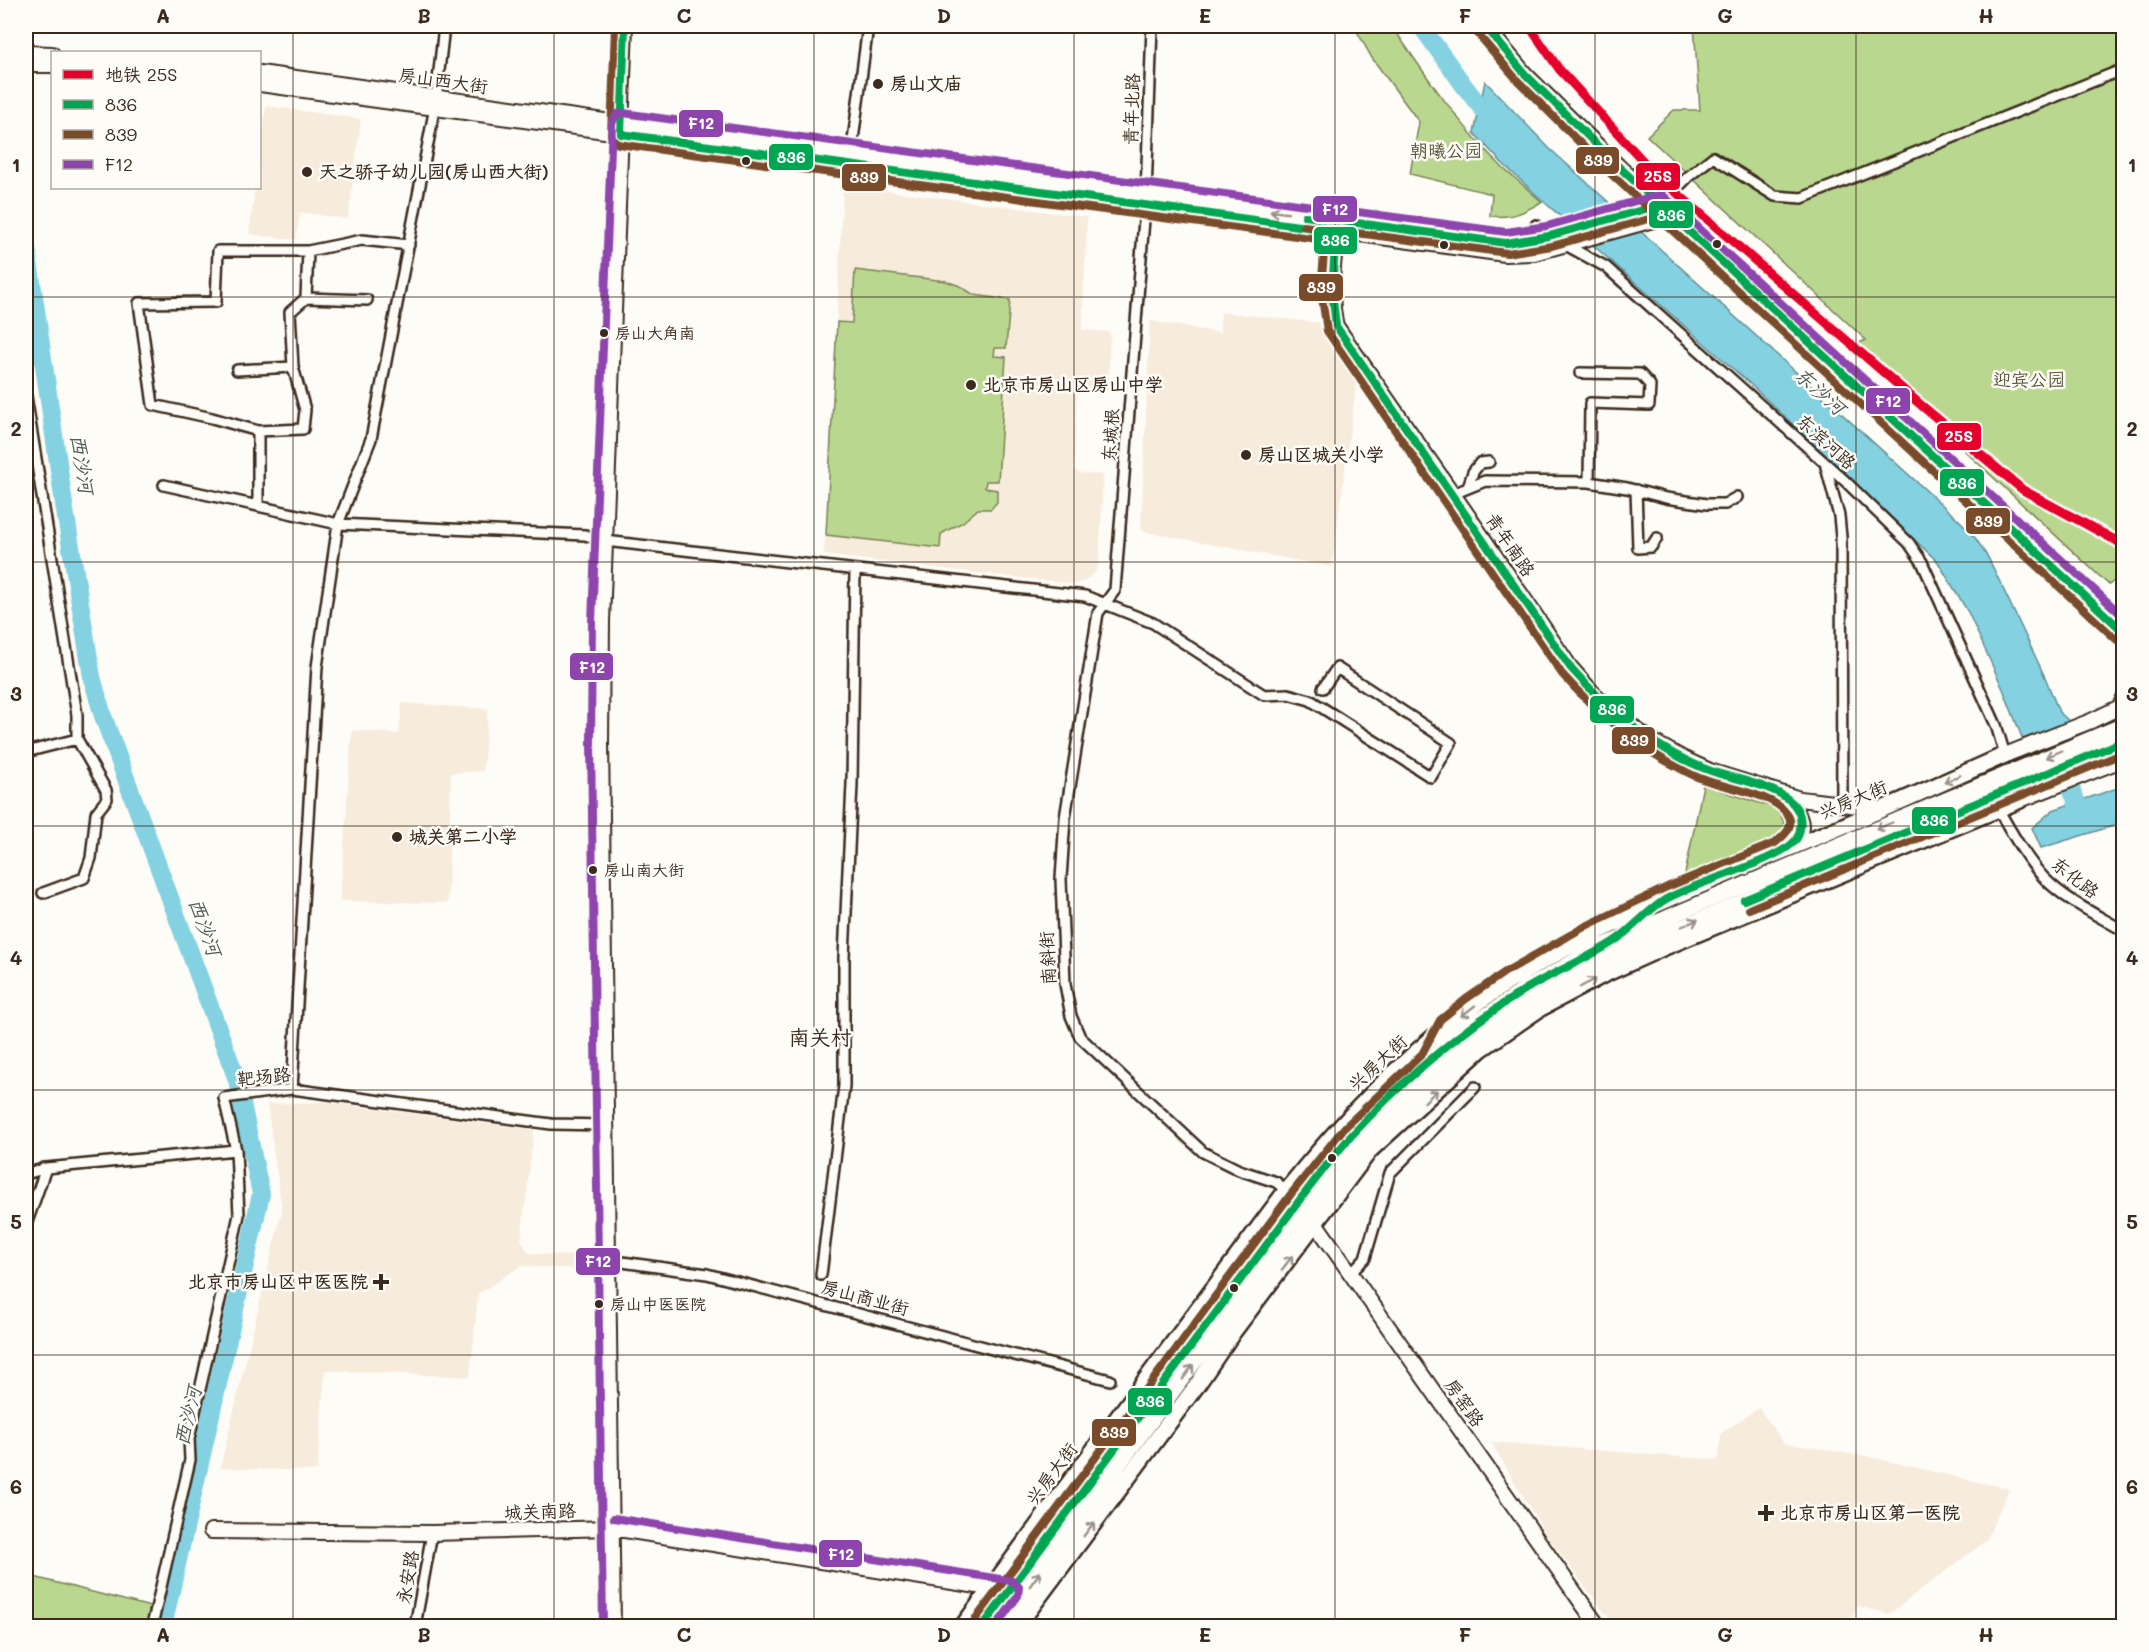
<svg xmlns="http://www.w3.org/2000/svg" width="2149" height="1652" viewBox="0 0 2149 1652" font-family="Mali,'LXGW WenKai TC',sans-serif">
	<style>
		.built { fill: #f7ebdb }
		.green { fill: #b9d78f; stroke: #7a8056; stroke-width: 1.5 }
		.water { fill: #83d1e1; stroke: #668e93; stroke-width: 1.5 }
		.lines { fill: none; stroke-linecap: round; stroke-linejoin: round }
		.river { stroke: #83d1e1; stroke-width: 18 }
		.street-casing { stroke: #3b2a1e; stroke-width: 14 }
		.secondary-casing { stroke: #3b2a1e; stroke-width: 18 }
		.primary-casing { stroke: #3b2a1e; stroke-width: 20 }
		.street { stroke: #fdfcf7; stroke-width: 9 }
		.secondary { stroke: #fdfcf7; stroke-width: 14 }
		.primary { stroke: #fdfcf7; stroke-width: 15 }
		.bus-1-casing { stroke: #fdfcf7; stroke-width: 12 }
		.bus-2-casing { stroke: #fdfcf7; stroke-width: 12 }
		.bus-3-casing { stroke: #fdfcf7; stroke-width: 12 }
		.bus-1 { stroke: #00a651; stroke-width: 8 }
		.bus-2 { stroke: #7a4b2a; stroke-width: 8 }
		.bus-3 { stroke: #8e44ad; stroke-width: 8 }
		.metro-1-casing { stroke: #fdfcf7; stroke-width: 14 }
		.metro-1 { stroke: #e4002b; stroke-width: 9 }
		.oneway { stroke: #9c938a }
		.grid { fill: none; stroke: #3b2a1e; stroke-width: 1.5; stroke-opacity: 0.55 }
		.poi-dot { fill: #3b2a1e; stroke: #fdfcf7; stroke-width: 2 }
		.labels { text-anchor: middle; stroke-width: 5; stroke-linejoin: round; paint-order: stroke }
		.bus-label { font-size: 16px; fill: #3b2a1e; stroke: #fdfcf7; text-anchor: start }
		.street-label { font-size: 18px; fill: #3b2a1e; stroke: #fdfcf7 }
		.poi-label { font-size: 18px; font-weight: bold; fill: #3b2a1e; stroke: #fdfcf7; text-anchor: start }
		.park-label { font-size: 18px; fill: #5a553a; stroke: #fdfcf7 }
		.water-label { font-size: 20px; font-style: italic; fill: #515c58; stroke: #fdfcf7 }
		.quarter-label { font-size: 21px; fill: #3b2a1e; stroke: #fdfcf7 }
		.line-badge { stroke: #fdfcf7; stroke-width: 2 }
		.badge-label { font-size: 16px; text-anchor: middle; font-weight: bold; fill: #fff }
		.neatline { fill: none; stroke: #3b2a1e; stroke-width: 2 }
		.grid-label { font-size: 20px; text-anchor: middle; font-weight: bold; fill: #3b2a1e }
	</style>
	<rect width="100%" height="100%" fill="#fdfcf7"/>
	<filter id="ink" filterUnits="userSpaceOnUse"><feTurbulence type="fractalNoise" baseFrequency=".0167" numOctaves="2"/><feDisplacementMap in="SourceGraphic" scale="12" xChannelSelector="R" yChannelSelector="G"/><feConvolveMatrix kernelMatrix="1 2 1 2 8 2 1 2 1" color-interpolation-filters="sRGB"/></filter>
	<g filter="url(#ink)">
		<path class="built" d="M266 106 361 119 348 219 300 212 296 240 249 234 255 188H260V157Z
			M843 185 1087 217 1082 330 1110 332 1108 391 1077 390 1074 469 1079 473 1103 475 1099 565 1093 575 1082 582 1073 584 824 555 830 463Z
			M1221 312 1321 323 1333 352 1357 378 1332 567 1141 531 1150 321 1220 333Z
			M402 703 488 709 483 771 451 773 448 903 340 901 352 730 399 734Z
			M326 1102 534 1130 521 1240 529 1253 583 1257V1269L521 1266 478 1294 470 1377 325 1370 317 1471 220 1468 282 1210 267 1104Z
			M1759 1408 1784 1443 1865 1456 2009 1489 1986 1541 1889 1614 1858 1606 1846 1626H1615L1547 1536 1491 1442 1719 1460 1721 1433Z"/>
		<path class="green" d="M1354 26H1392C1425 75 1460 126 1503 168 1516 179 1529 190 1542 202 1522 213 1514 218 1490 216L1492 194 1410 174 1419 122 1372 58Z
			M1694 26H2123V573L2109 585 1852 346 1866 340 1647 136 1674 110H1700Z
			M855 270 946 281 960 286 974 295 1010 300 1006 348H995L994 356 1006 357 998 481H986L985 488 997 490V502L991 509H978L963 522 941 534 940 548 826 535 837 322 852 323Z
			M1703 785 1772 807C1786 817 1790 834 1776 847L1691 881 1684 879Z
			M30 1576 151 1607 146 1626H26V1590Z"/>
		<path class="water" d="M1485 81 1549 148 1962 523 1976 539 1989 559 2045 677 2059 712 2069 721 2023 740 2003 689 1968 612 1938 562 1748 382 1543 201 1501 162 1474 133Z
			M2123 786V823L2041 848 2032 828 2053 810Z"/>
		<g class="lines">
			<path class="river" d="M1421 26 1465 87 1495 125
				M26 241 64 504 92 677 103 716 237 1080 261 1194 163 1626
				M2035 708 2083 816 2124 803"/>
			<defs>
				<path id="street" d="M1152 26 1146 194 1115 590 1098 613 1065 818 1061 879 1065 984 1071 1016 1080 1037 1203 1152 1239 1170 1276 1182 1299 1201
					M26 40 29 53
					M848 178 868 26
					M1660 205 1689 176 1713 157 1775 196 1802 198 2124 69
					M1536 225 1564 244 1606 267 1843 479 1909 543 1922 562 1996 725 2005 755
					M306 298 367 300
					M237 370 293 367
					M26 396 77 715V739L34 750
					M258 431 303 429 305 410 293 367 290 312 306 298 308 251
					M1825 463 1839 516 1841 537 1842 805
					M1589 482 1627 488 1666 498 1707 504H1725L1737 497
					M164 485 338 524 585 535 605 541 1085 596 1153 623 1264 695 1288 694 1310 700 1431 777 1451 743 1337 668 1323 688
					M1468 487 1473 472 1480 463 1489 462
					M1636 490 1638 548 1651 547 1657 538
					M1453 494 1485 481 1589 482 1590 403 1649 405 1650 385 1640 374 1580 373
					M258 506V431L212 418 153 405 139 303 216 302 218 251H308L362 240 409 245
					M1998 809C2012 833 2026 859 2045 879 2067 901 2097 915 2124 931
					M43 893 84 878 91 858 96 813 107 799 106 790 77 739
					M292 1089 317 667 338 524 371 439 435 107 444 26
					M26 1174 46 1168 236 1150 224 1098 292 1089 551 1124 606 1125
					M26 1225 46 1168H43
					M608 1260 707 1274 1110 1380
					M1351 1273 1365 1258 1390 1173 1475 1087
					M821 1275 844 1086V957L852 784 855 570
					M152 1626 190 1460 189 1439 239 1215 236 1150
					M415 1626 432 1533"/>
				<path id="secondary" d="M1485 26 1525 74 1618 166 2124 632
					M26 53 52 54
					M26 65H52
					M260 73 747 141 1506 243 1549 236 1660 205
					M260 84 1505 254 1534 253 1671 215
					M1337 225C1334 259 1328 293 1336 326L1468 516 1570 667 1592 692 1617 715 1650 740 1684 759 1710 771 1800 799 1883 809
					M2005 755 2091 721 2120 707 2124 698
					M1783 795C1800 810 1811 832 1787 848
					M2020 800 2124 759
					M1309 1214 1598 1626
					M211 1531 432 1533 612 1528 1009 1591
					M613 1626 601 742 602 621 625 26"/>
				<path id="primary" d="M963 1626 1286 1191C1349 1112 1425 1035 1510 981 1600 924 1699 886 1797 845 1867 817 1936 786 2005 755
					M983 1626 1299 1201 1351 1136 1414 1074 1465 1030 1527 988 1594 950 1680 912 2124 725
					M1000 1626 1306 1210 1361 1144 1422 1084 1470 1042 1532 1001 1598 963 2124 741
					M1017 1626 1197 1385 1233 1332 1370 1150 1481 1049 1539 1009 1603 975 1667 946 2020 800"/>
			</defs>
			<use href="#street" class="street-casing"/>
			<use href="#secondary" class="secondary-casing"/>
			<use href="#primary" class="primary-casing"/>
			<use href="#street" class="street"/>
			<use href="#secondary" class="secondary"/>
			<use href="#primary" class="primary"/>
			<defs>
				<path id="bus-1" d="M625 26 621 134 1336 231 1332 291 1336 326 1570 667C1609 711 1655 751 1711 771 1735 780 1786 786 1798 811 1802 818 1801 831 1797 838 1785 860 1688 884 1663 901 1646 912 1633 928 1616 940 1588 959 1555 971 1526 989 1462 1029 1403 1080 1352 1135 1333 1156 1316 1179 1299 1201L983 1626
					M1485 26 1525 74 1618 166 2124 632
					M1305 216 1506 243 1549 236 1660 205
					M1744 900 2124 741"/>
				<path id="bus-2" d="M615 26 611 135 613 140 618 144 1325 240 1321 291 1327 331 1562 674C1596 712 1633 745 1679 768 1688 773 1698 778 1708 781 1731 789 1773 794 1787 814 1796 826 1784 836 1775 843L1667 887 1586 926 1505 972 1466 999 1440 1020 1422 1054 1344 1128 1291 1194 975 1620
					M1477 33 1518 81 1611 174 2117 640
					M1304 226 1507 253 1552 246 1663 215
					M1749 909 2124 753"/>
				<path id="bus-3" d="M614 1518 1013 1581 1019 1587 1018 1596 996 1626
					M603 1626 591 742 592 621 612 123 617 114 623 113 1506 232 1547 226 1657 195H1663L2124 617"/>
			</defs>
			<use href="#bus-1" class="bus-1-casing"/>
			<use href="#bus-2" class="bus-2-casing"/>
			<use href="#bus-3" class="bus-3-casing"/>
			<use href="#bus-1" class="bus-1"/>
			<use href="#bus-2" class="bus-2"/>
			<use href="#bus-3" class="bus-3"/>
			<defs>
				<path id="metro-1" d="M1529 26 1559 69 1654 173 1921 405 2023 490 2124 545"/>
			</defs>
			<use href="#metro-1" class="metro-1-casing"/>
			<use href="#metro-1" class="metro-1"/>
		</g>
		<defs><path id="oneway-shaft" d="M-6 0H5M1.5-3L5.5 0L1.5 3" fill="none" stroke-width="1.6" stroke-linecap="round" stroke-linejoin="round" transform="scale(1.5)"/></defs>
		<g class="oneway">
			<use href="#oneway-shaft" transform="translate(1279 212) rotate(-172)"/>
			<use href="#oneway-shaft" transform="translate(2054 754) rotate(157)"/>
			<use href="#oneway-shaft" transform="translate(1952 779) rotate(156)"/>
			<use href="#oneway-shaft" transform="translate(1884 826) rotate(157)"/>
			<use href="#oneway-shaft" transform="translate(1690 923) rotate(-23)"/>
			<use href="#oneway-shaft" transform="translate(1588 983) rotate(-28)"/>
			<use href="#oneway-shaft" transform="translate(1468 1011) rotate(142)"/>
			<use href="#oneway-shaft" transform="translate(1431 1096) rotate(-43)"/>
			<use href="#oneway-shaft" transform="translate(1287 1263) rotate(-53)"/>
			<use href="#oneway-shaft" transform="translate(1188 1372) rotate(-54)"/>
			<use href="#oneway-shaft" transform="translate(1089 1529) rotate(-53)"/>
			<use href="#oneway-shaft" transform="translate(1035 1579) rotate(-54)"/>
		</g>
	</g>
	<path class="grid" d="M293 26V1626M554 26V1626M814 26V1626M1074 26V1626M1335 26V1626M1595 26V1626M1856 26V1626M26 297H2124M26 562H2124M26 826H2124M26 1090H2124M26 1355H2124"/>
	<g class="poi-dot">
		<circle cx="878" cy="84" r="6"/>
		<circle cx="746" cy="161" r="5"/>
		<circle cx="307" cy="172" r="6"/>
		<circle cx="1717" cy="244" r="5"/>
		<circle cx="1444" cy="245" r="5"/>
		<circle cx="604" cy="333" r="5"/>
		<circle cx="971" cy="385" r="6"/>
		<circle cx="1246" cy="455" r="6"/>
		<circle cx="397" cy="837" r="6"/>
		<circle cx="593" cy="870" r="5"/>
		<circle cx="1332" cy="1158" r="5"/>
		<path d="M378 1273h6v6h6v6h-6v6h-6v-6h-6v-6h6z"/>
		<circle cx="1234" cy="1288" r="5"/>
		<circle cx="599" cy="1304" r="5"/>
		<path d="M1763 1504h6v6h6v6h-6v6h-6v-6h-6v-6h6z"/>
	</g>
	<g class="labels">
		<g class="bus-label">
			<text x="615" y="339">房山大角南</text>
			<text x="604" y="876">房山南大街</text>
			<text x="610" y="1310">房山中医医院</text>
		</g>
		<g class="street-label">
			<text transform="translate(443 81) rotate(8)" y="6">房山西大街</text>
			<text transform="translate(1132 109) rotate(-88)" y="6">青年北路</text>
			<text transform="translate(1111 435) rotate(-86)" y="6">东城根</text>
			<text transform="translate(1826 442) rotate(42)" y="6">东滨河路</text>
			<text transform="translate(1510 545) rotate(56)" y="6">青年南路</text>
			<text transform="translate(1853 800) rotate(-23)" y="6">兴房大街</text>
			<text transform="translate(2075 878) rotate(38)" y="6">东化路</text>
			<text transform="translate(1048 958) rotate(-93)" y="6">南斜街</text>
			<text transform="translate(1378 1063) rotate(-43)" y="6">兴房大街</text>
			<text transform="translate(264 1077) rotate(-6)" y="6">靶场路</text>
			<text transform="translate(865 1298) rotate(15)" y="6">房山商业街</text>
			<text transform="translate(1464 1403) rotate(55)" y="6">房窑路</text>
			<text transform="translate(1052 1474) rotate(-53)" y="6">兴房大街</text>
			<text transform="translate(540 1512) rotate(-2)" y="6">城关南路</text>
			<text transform="translate(408 1577) rotate(-80)" y="6">永安路</text>
		</g>
		<g class="poi-label">
			<text x="890" y="90">房山文庙</text>
			<text x="319" y="178">天之骄子幼儿园(房山西大街)</text>
			<text x="983" y="391">北京市房山区房山中学</text>
			<text x="1258" y="461">房山区城关小学</text>
			<text x="409" y="843">城关第二小学</text>
			<text x="368" y="1288" text-anchor="end">北京市房山区中医医院</text>
			<text x="1780" y="1519">北京市房山区第一医院</text>
		</g>
		<g class="park-label">
			<text x="1446" y="157">朝曦公园</text>
			<text x="2029" y="386">迎宾公园</text>
		</g>
		<g class="water-label">
			<text transform="translate(1820 391) rotate(42)" y="7">东沙河</text>
			<text transform="translate(82 464) rotate(81)" y="7">西沙河</text>
			<text transform="translate(205 927) rotate(70)" y="7">西沙河</text>
			<text transform="translate(188 1416) rotate(-77)" y="7">西沙河</text>
		</g>
		<g class="quarter-label">
			<text x="820" y="1045">南关村</text>
		</g>
	</g>
	<g class="line-badge">
		<rect x="678" y="109" width="46" height="29" rx="6" fill="#8e44ad"/>
		<rect x="768" y="143" width="46" height="28" rx="6" fill="#00a651"/>
		<rect x="1575" y="146" width="45" height="29" rx="6" fill="#7a4b2a"/>
		<rect x="1635" y="162" width="46" height="29" rx="6" fill="#e4002b"/>
		<rect x="841" y="163" width="46" height="29" rx="6" fill="#7a4b2a"/>
		<rect x="1312" y="195" width="46" height="28" rx="6" fill="#8e44ad"/>
		<rect x="1648" y="200" width="46" height="29" rx="6" fill="#00a651"/>
		<rect x="1313" y="226" width="45" height="29" rx="6" fill="#00a651"/>
		<rect x="1298" y="273" width="46" height="29" rx="6" fill="#7a4b2a"/>
		<rect x="1865" y="387" width="46" height="28" rx="6" fill="#8e44ad"/>
		<rect x="1936" y="422" width="46" height="29" rx="6" fill="#e4002b"/>
		<rect x="1939" y="468" width="46" height="29" rx="6" fill="#00a651"/>
		<rect x="1965" y="507" width="46" height="28" rx="6" fill="#7a4b2a"/>
		<rect x="569" y="652" width="45" height="29" rx="6" fill="#8e44ad"/>
		<rect x="1589" y="695" width="46" height="29" rx="6" fill="#00a651"/>
		<rect x="1611" y="726" width="45" height="29" rx="6" fill="#7a4b2a"/>
		<rect x="1911" y="806" width="46" height="29" rx="6" fill="#00a651"/>
		<rect x="575" y="1247" width="46" height="29" rx="6" fill="#8e44ad"/>
		<rect x="1127" y="1387" width="46" height="29" rx="6" fill="#00a651"/>
		<rect x="1091" y="1418" width="46" height="29" rx="6" fill="#7a4b2a"/>
		<rect x="818" y="1539" width="45" height="29" rx="6" fill="#8e44ad"/>
	</g>
	<g class="badge-label">
		<text x="701" y="129">F12</text>
		<text x="791" y="163">836</text>
		<text x="1598" y="166">839</text>
		<text x="1658" y="182">25S</text>
		<text x="864" y="183">839</text>
		<text x="1335" y="215">F12</text>
		<text x="1671" y="221">836</text>
		<text x="1335" y="246">836</text>
		<text x="1321" y="293">839</text>
		<text x="1888" y="407">F12</text>
		<text x="1959" y="442">25S</text>
		<text x="1962" y="489">836</text>
		<text x="1988" y="527">839</text>
		<text x="592" y="673">F12</text>
		<text x="1612" y="715">836</text>
		<text x="1634" y="746">839</text>
		<text x="1934" y="826">836</text>
		<text x="598" y="1267">F12</text>
		<text x="1150" y="1407">836</text>
		<text x="1114" y="1438">839</text>
		<text x="841" y="1560">F12</text>
	</g>
	<rect width="2149" height="1652" fill="none" stroke="#fdfcf7" stroke-width="66"/>
	<rect x="51" y="51" width="210" height="138" fill="#fdfcf7" stroke="#afa8a0" stroke-width="1.5"/>
	<rect x="63" y="70" width="30" height="9" fill="#e4002b" stroke="#afa8a0" stroke-width="1.5"/>
	<text x="105" y="81" font-size="18" fill="#3b2a1e">地铁 25S</text>
	<rect x="63" y="100" width="30" height="9" fill="#00a651" stroke="#afa8a0" stroke-width="1.5"/>
	<text x="105" y="111" font-size="18" fill="#3b2a1e">836</text>
	<rect x="63" y="130" width="30" height="9" fill="#7a4b2a" stroke="#afa8a0" stroke-width="1.5"/>
	<text x="105" y="141" font-size="18" fill="#3b2a1e">839</text>
	<rect x="63" y="160" width="30" height="9" fill="#8e44ad" stroke="#afa8a0" stroke-width="1.5"/>
	<text x="105" y="171" font-size="18" fill="#3b2a1e">F12</text>
	<rect x="33" y="33" width="2083" height="1586" class="neatline"/>
	<g class="grid-label">
		<text x="163" y="23">A</text>
		<text x="424" y="23">B</text>
		<text x="684" y="23">C</text>
		<text x="944" y="23">D</text>
		<text x="1205" y="23">E</text>
		<text x="1465" y="23">F</text>
		<text x="1725" y="23">G</text>
		<text x="1986" y="23">H</text>
		<text x="16" y="172">1</text>
		<text x="2132" y="172">1</text>
		<text x="16" y="436">2</text>
		<text x="2132" y="436">2</text>
		<text x="16" y="701">3</text>
		<text x="2132" y="701">3</text>
		<text x="16" y="965">4</text>
		<text x="2132" y="965">4</text>
		<text x="16" y="1229">5</text>
		<text x="2132" y="1229">5</text>
		<text x="16" y="1494">6</text>
		<text x="2132" y="1494">6</text>
		<text x="163" y="1642">A</text>
		<text x="424" y="1642">B</text>
		<text x="684" y="1642">C</text>
		<text x="944" y="1642">D</text>
		<text x="1205" y="1642">E</text>
		<text x="1465" y="1642">F</text>
		<text x="1725" y="1642">G</text>
		<text x="1986" y="1642">H</text>
	</g>
</svg>
